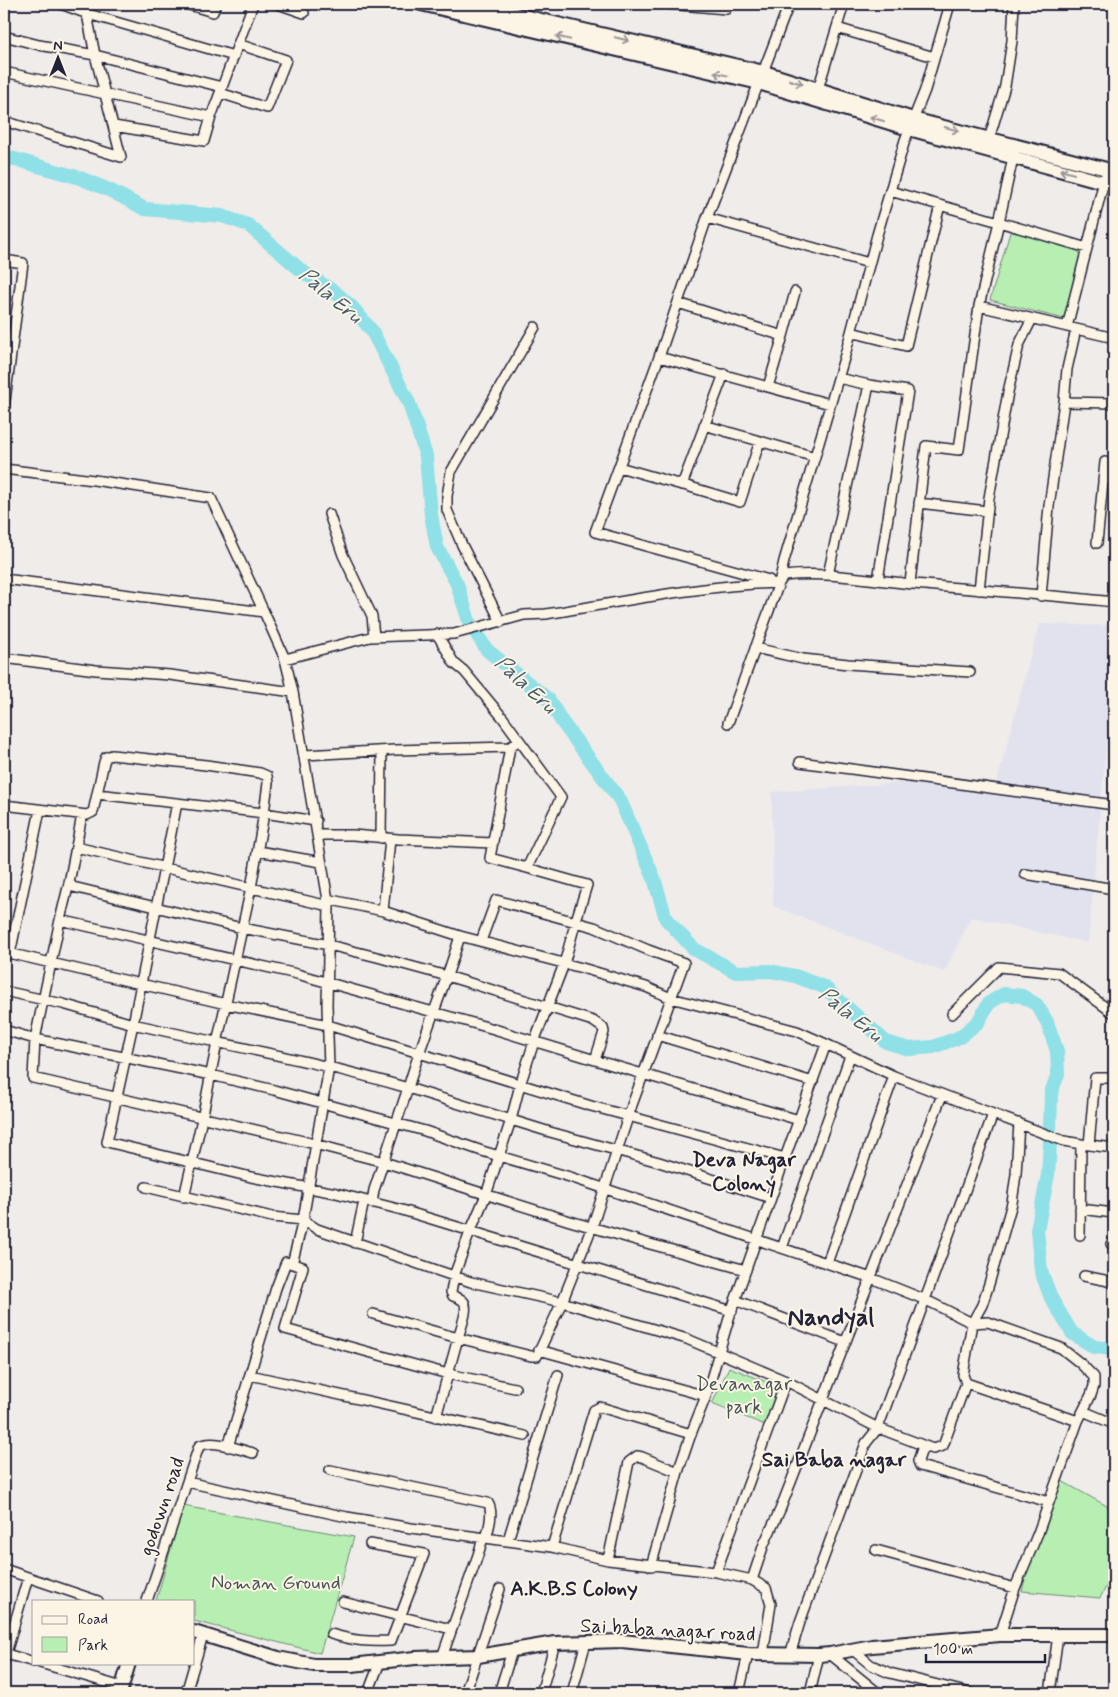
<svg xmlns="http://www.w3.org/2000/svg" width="1118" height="1697" viewBox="0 0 1118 1697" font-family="Mynerve,sans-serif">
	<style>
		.built { fill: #e1e2ee }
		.green { fill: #b7efb2; stroke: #6c8876 }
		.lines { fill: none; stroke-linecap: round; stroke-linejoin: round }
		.river { stroke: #8fe0e7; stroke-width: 14 }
		.street-casing { stroke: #22223b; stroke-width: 12 }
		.secondary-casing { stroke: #22223b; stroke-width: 16 }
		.street { stroke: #fcf5e5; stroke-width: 9 }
		.secondary { stroke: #fcf5e5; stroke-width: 12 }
		.oneway { stroke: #9a9698 }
		.labels { text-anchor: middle; stroke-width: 4; stroke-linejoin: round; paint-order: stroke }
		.park-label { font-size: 20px; fill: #475559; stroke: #fcf5e5 }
		.street-label { font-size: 20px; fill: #22223b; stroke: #fcf5e5 }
		.water-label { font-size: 21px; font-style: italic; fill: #435b6f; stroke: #fcf5e5 }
		.neighbourhood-label { font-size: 21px; font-weight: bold; fill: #22223b; stroke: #fcf5e5 }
		.district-label { font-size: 25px; font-weight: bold; fill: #22223b; stroke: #fcf5e5 }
	</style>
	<rect width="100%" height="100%" fill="#f0ece9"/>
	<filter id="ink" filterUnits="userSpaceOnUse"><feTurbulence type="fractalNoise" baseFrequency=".02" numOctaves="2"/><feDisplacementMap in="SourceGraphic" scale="10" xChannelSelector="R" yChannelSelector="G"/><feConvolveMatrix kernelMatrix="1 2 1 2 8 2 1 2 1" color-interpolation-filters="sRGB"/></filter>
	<g filter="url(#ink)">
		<path class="built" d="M1039 624 1114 626V658L1088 943 971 917 944 972 773 906 772 792 913 782 995 790Z"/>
		<path class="green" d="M1011 229 1082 250 1064 319 990 300Z
			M729 1367 779 1387 765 1425 712 1404Z
			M1060 1480 1114 1510V1572L1100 1598 1022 1591 1029 1562Z
			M183 1506 354 1537 320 1653 194 1621V1601H156Z"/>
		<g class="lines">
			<path class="river" d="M4 156 80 178 109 190 145 209 222 216 248 225 303 272 336 293 352 307 372 331 409 403 426 456 431 515 437 547 457 584 470 624 487 650 549 700 562 722 620 800 654 878 666 919 694 949 736 972 770 971 795 976 824 987 886 1042 909 1049 933 1047 960 1037 978 1022 989 1003 1004 994 1022 996 1037 1005 1047 1022 1057 1051 1058 1074 1051 1093 1050 1129
				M1050 1143 1048 1175 1037 1230 1041 1271 1051 1298 1072 1333 1094 1347 1114 1349"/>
			<defs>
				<path id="street" d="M61 4 88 14 234 56
					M85 4 95 55 121 157
					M186 4 213 12 216 4
					M278 4 304 13
					M668 4 726 9 728 4
					M837 28 934 57
					M4 36 39 45 95 55 222 87
					M4 72 211 117
					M818 89 844 4
					M220 93 267 108 286 60 238 44
					M4 121 121 157
					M114 126 204 141 211 117 253 4
					M989 139 1005 86 1012 41 1014 4
					M1014 153 999 222 1087 248
					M890 191 999 222 979 306 1114 338
					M707 218 869 263
					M4 260 23 263 4 408
					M678 303 783 336 768 387
					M1067 327 1105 177
					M1076 329 1067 369 1064 402 1114 403
					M851 332 906 346 940 205
					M783 336 795 292
					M659 357 830 404
					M869 385 908 391 878 580
					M704 425 815 457
					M619 467 682 485 724 374
					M4 469 94 480 211 498 264 612
					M1103 479 1114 480
					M677 483 740 502 760 441
					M919 503 987 511
					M329 514 343 555 372 616 374 637
					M1097 543 1105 462
					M828 575 869 385 838 378
					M4 579 264 612 285 659 370 637 454 634 524 615 546 614C623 602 701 585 779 583L784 576C826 571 870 580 913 584 980 590 1047 595 1114 602
					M769 580 595 532 659 357 707 218 789 4
					M910 583 926 446 959 450 979 306
					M979 590 989 498 1008 392 1019 345 1032 319
					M1041 596 1049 506 1064 402
					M501 622 462 545 447 510V496L451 472 535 327
					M755 648 803 659 848 664 970 672
					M4 658 96 670 170 675 293 692 285 659
					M728 723 779 583 784 561 845 355 877 235 905 140 925 90 950 4
					M514 744 510 747 490 858 527 868
					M304 755 395 750 510 747
					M800 762 1114 805
					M97 794 104 762 106 757 112 755 206 765 260 773 267 776 268 783 264 813 251 888 217 1043 202 1119 184 1197
					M4 805 87 815 93 812 97 794 264 813 316 821
					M82 815 76 847 329 906
					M317 835H353L398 839 493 843
					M381 838 382 751
					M76 847 69 883 73 887 242 928 329 945 377 957 447 976 593 1021 603 1028 604 1032 595 1060
					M258 851 321 862
					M1025 874 1114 889
					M327 899 383 911 460 936
					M383 911 390 839
					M60 920 69 883
					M4 952 226 1004 328 1025 591 1106 785 1158 730 1315 706 1396 691 1434 678 1472 651 1566
					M10 954 40 810
					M1114 980 1112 1012H1114
					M4 991 63 1004 133 1024 177 803
					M952 1014 999 967 1059 973 1112 1012
					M4 1030 35 1039 33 1078 303 1141 384 1162 570 1221 650 1244 746 1270
					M657 1035 813 1082
					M826 1044 894 1076 993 1114
					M799 1120 595 1060 494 1029 297 974 60 920 35 1039 211 1075 274 1090 425 1131 482 1151 570 1177 871 1278 926 1300 972 1323 988 1322 1061 1348 1080 1363 1094 1377V1386L1091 1395 1078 1421 1038 1533 1015 1588 1000 1635
					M1089 1145 1095 1078H1114
					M146 1187 272 1217 303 1220 317 1229 471 1282 562 1302 687 1339 786 1381 878 1428 933 1449 943 1446 966 1383 963 1375 972 1323 982 1305 989 1284 1012 1203 1016 1174 1019 1123
					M771 1198 659 1162 550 1132 408 1088C423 1036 445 987 460 936L582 968 646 987 671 998 797 1031 826 1044 785 1158
					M372 1203 374 1190 408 1088C317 1061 225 1045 133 1024L107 1142 251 1177 336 1193 402 1210 732 1311
					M1080 1209 1114 1213
					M1080 1235 1081 1144
					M355 1243 364 1201
					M1111 1244H1114
					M782 1248 850 1056
					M827 1263 894 1076
					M292 1264 303 1220 329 1067 327 1005 329 906 293 692
					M1084 1276 1104 1280 1114 1283
					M735 1300 845 1342
					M373 1314 458 1338C460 1330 469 1309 464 1302 461 1298 456 1297 453 1296L451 1292 454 1276 470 1232 486 1195 511 1120 520 1085 534 1042 564 964 577 917 587 885 527 868 561 797 503 718 464 671 454 663 437 634
					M539 1350 706 1396
					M250 1375 525 1436
					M966 1383 1078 1421
					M1083 1411 1114 1424
					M436 1417 448 1374 515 1388
					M923 1446 918 1461 920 1466 1049 1502
					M228 1447 276 1288 286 1262 303 1267 285 1329 448 1374 458 1338 531 1356H537L562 1302 592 1227 632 1105 684 963 648 950 594 927 496 900 481 941
					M330 1470 488 1503C494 1512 489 1528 486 1538
					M187 1482 347 1517 411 1528 552 1547 608 1560 716 1572
					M508 1540 558 1375
					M552 1547 594 1410 600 1407 691 1434
					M876 1550 1015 1588
					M608 1560 629 1462 637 1456 642 1457 678 1472
					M4 1569 98 1601
					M752 1580 764 1544 780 1510 942 1095
					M147 1601 199 1446C215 1439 237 1449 253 1453
					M343 1602 451 1629
					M331 1634C354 1641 368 1642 391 1641L424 1554 370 1544
					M853 1650 871 1665 890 1673 970 1693
					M6 1654 34 1662
					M763 1654 771 1604 766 1588 752 1580 716 1572 786 1381
					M830 1654 878 1693
					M790 1655 800 1622 866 1443 878 1428 993 1114 1064 1141 1081 1144 1114 1148
					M442 1657 478 1555 483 1538
					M4 1660 28 1577
					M40 1663 122 1687
					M186 1693 203 1635
					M368 1693 380 1662
					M465 1693 500 1589
					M499 1693 512 1651
					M541 1693 555 1643
					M572 1693 586 1642
					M739 1693 748 1654
					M810 1693 819 1655
					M1050 1693 1058 1635"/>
				<path id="secondary" d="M421 4 759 83 909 129 1114 185
					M472 4 764 72 913 119 1114 171
					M194 1632 278 1658 314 1665H352L415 1658 478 1656 555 1643 622 1641 748 1654 819 1655 830 1654 872 1646 1000 1635H1114
					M120 1693 129 1663"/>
			</defs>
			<use href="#street" class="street-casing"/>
			<use href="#secondary" class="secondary-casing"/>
			<use href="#street" class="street"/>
			<use href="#secondary" class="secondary"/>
		</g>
		<defs><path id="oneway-shaft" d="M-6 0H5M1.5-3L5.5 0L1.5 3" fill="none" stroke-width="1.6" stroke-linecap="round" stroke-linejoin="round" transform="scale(1.25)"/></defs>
		<g class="oneway">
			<use href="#oneway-shaft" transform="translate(563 38) rotate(-167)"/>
			<use href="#oneway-shaft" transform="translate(622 39) rotate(13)"/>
			<use href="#oneway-shaft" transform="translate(721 74) rotate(-167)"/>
			<use href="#oneway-shaft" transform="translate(796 82) rotate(18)"/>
			<use href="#oneway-shaft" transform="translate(877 119) rotate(-163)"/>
			<use href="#oneway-shaft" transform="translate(952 129) rotate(15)"/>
			<use href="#oneway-shaft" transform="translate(1067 172) rotate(-164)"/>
		</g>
	</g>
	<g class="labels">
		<g class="park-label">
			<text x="744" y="1390">Devanagar<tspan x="744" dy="23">park</tspan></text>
			<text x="276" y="1589">Noman Ground</text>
		</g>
		<g class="street-label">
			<text transform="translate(161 1506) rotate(-71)" y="7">godown road</text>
			<text transform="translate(668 1629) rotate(3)" y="7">Sai baba nagar road</text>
		</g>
		<g class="water-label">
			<text transform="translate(331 295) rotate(40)" y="7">Pala Eru</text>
			<text transform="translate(526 684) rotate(43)" y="7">Pala Eru</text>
			<text transform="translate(851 1014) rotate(39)" y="7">Pala Eru</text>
		</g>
		<g class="neighbourhood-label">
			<text x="744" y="1166">Deva Nagar<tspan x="744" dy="24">Colony</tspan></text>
			<text x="834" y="1466">Sai Baba nagar</text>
			<text x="574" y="1595">A.K.B.S Colony</text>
		</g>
		<g class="district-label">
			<text x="831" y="1325">Nandyal</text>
		</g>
	</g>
	<rect width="1118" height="1697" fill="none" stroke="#fcf5e5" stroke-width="20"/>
	<rect x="10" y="10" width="1098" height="1677" fill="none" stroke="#22223b" stroke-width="2" filter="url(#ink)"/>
	<rect x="32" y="1600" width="162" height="65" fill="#fcf5e5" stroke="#a5a1a1"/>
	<rect x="42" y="1616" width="25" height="8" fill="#fcf5e5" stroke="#a5a1a1"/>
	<text x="78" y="1624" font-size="15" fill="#22223b">Road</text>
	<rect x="42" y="1637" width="25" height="15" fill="#b7efb2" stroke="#a5a1a1"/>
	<text x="78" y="1650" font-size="15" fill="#22223b">Park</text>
	<g transform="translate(58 58)" stroke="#fcf5e5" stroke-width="4" paint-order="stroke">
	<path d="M0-4L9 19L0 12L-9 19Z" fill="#22223b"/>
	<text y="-8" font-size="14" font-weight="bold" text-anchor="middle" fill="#22223b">N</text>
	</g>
	<path d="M926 1654v8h119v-8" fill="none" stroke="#22223b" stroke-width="2.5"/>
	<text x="933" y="1654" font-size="15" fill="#22223b" stroke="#fcf5e5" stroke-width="4" paint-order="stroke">100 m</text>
</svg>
